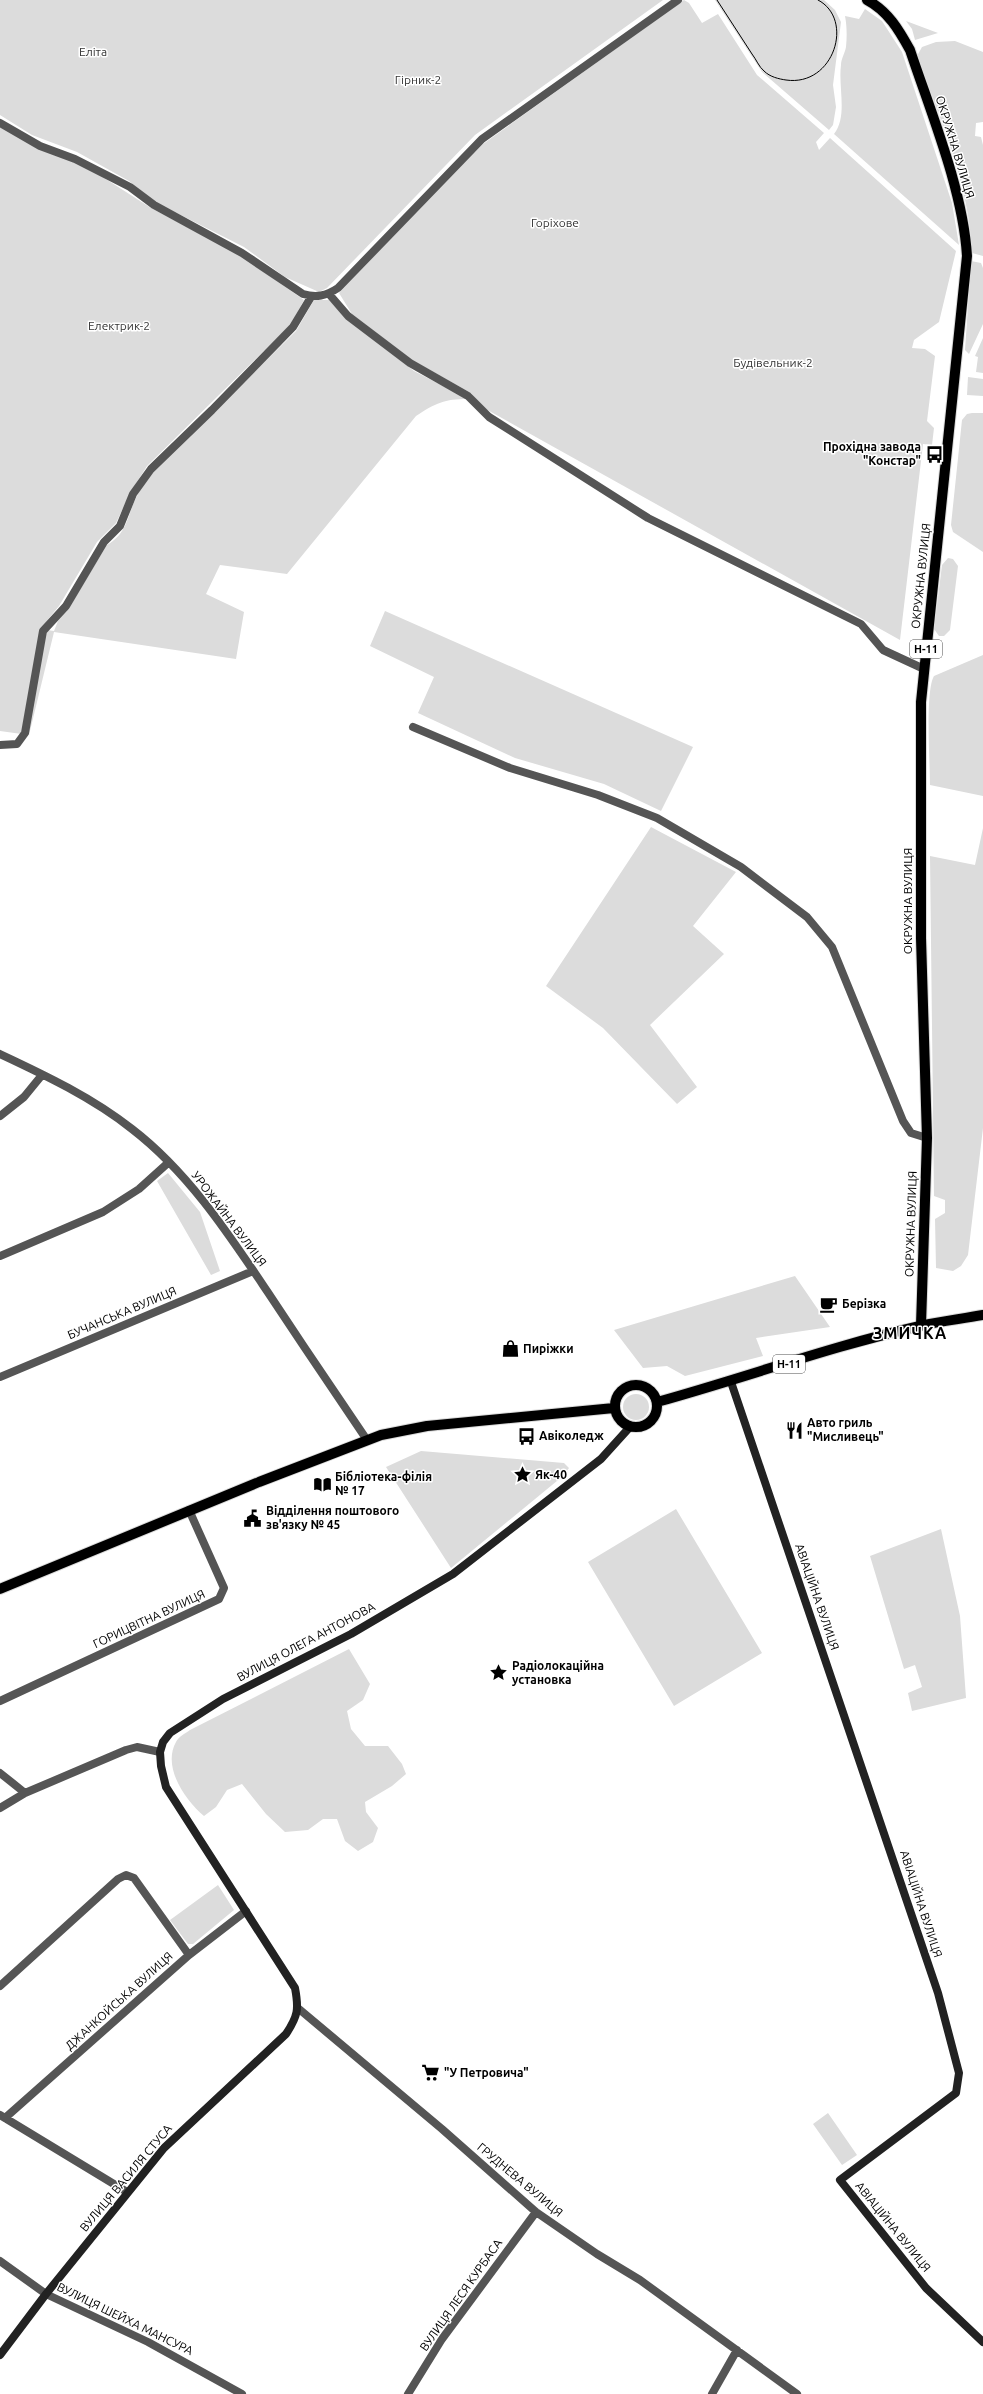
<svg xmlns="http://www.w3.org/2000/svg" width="983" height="2394" viewBox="0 0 983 2394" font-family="Ubuntu,sans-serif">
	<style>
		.green { fill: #dcdcdc }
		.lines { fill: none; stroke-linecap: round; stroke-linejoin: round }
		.primary-casing { stroke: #dbdbdb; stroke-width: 12 }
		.street { stroke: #555; stroke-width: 8 }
		.secondary { stroke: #222; stroke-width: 8 }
		.primary { stroke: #000; stroke-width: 10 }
		.tram { stroke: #000; stroke-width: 1 }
		.labels { text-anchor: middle; stroke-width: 3; stroke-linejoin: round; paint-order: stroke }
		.shield { fill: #fff; stroke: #4c4c4c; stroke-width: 1 }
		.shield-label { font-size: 11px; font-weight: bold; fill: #000 }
		.park-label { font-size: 12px; fill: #333; stroke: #fff }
		.street-label { font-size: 12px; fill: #000; stroke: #fff }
		.poi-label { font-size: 12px; font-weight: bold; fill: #000; stroke: #fff; text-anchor: start }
		.district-label { font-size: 16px; font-weight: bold; letter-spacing: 1px; fill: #000; stroke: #fff }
	</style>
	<rect width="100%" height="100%" fill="#fff"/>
	<path class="green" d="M0 0H663L475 135 327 288 319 292 285 277 244 247 155 202 129 181 77 152 32 135 0 115Z
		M684 0 689 3 702 23 718 14 757 75 824 133 816 142 819 150 830 138 956 251 939 322 914 340 912 348 925 349 935 356 927 421 934 428 932 445 923 444 900 640 482 407 471 393 412 360 352 314 339 293 454 172 483 144Z
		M715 0H824L835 10 841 22 833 85 836 107 833 125 829 130 762 72Z
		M865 9 882 21 902 52 952 203 959 245 834 134C848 116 838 87 841 65 841 59 845 53 846 47 847 37 847 26 845 16L859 19Z
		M906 21 938 33 915 40 912 29Z
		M955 41 983 52V122L976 123 975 136 981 137 983 145V256L972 253C970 187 940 118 917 56L922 47 936 42Z
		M0 126 98 174 151 208 238 254 304 300 291 324 147 466 130 493 116 523 97 542 59 606 40 629 54 631 58 621 66 612 107 545C128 533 127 515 137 496 141 487 148 480 153 472L296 331 314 300H329L346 318 414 371 468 399C444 399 436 403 416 416L287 574 220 565 206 594 244 612 236 659 54 632 29 735 0 731Z
		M971 261 981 263 983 268V324L969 354 965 350Z
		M983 338V373L976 372 978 357 975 356Z
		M968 377 983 379V396L967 395Z
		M972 413H983V552L953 532 951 525 962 420 967 414Z
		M948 558 953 559 958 566 950 630 944 636H939L934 629 942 565Z
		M385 611 693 747 661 811 604 784 515 758 418 713 434 677 370 646Z
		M983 655V796L930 785C930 764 925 691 934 676Z
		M651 827 736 872 693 926 724 954 650 1025 697 1087 677 1104 603 1028 546 986Z
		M983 828V1128L968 1255 961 1266 953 1271 936 1268 935 1219 945 1213V1200L934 1196 930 856 975 865Z
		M168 1173 200 1212 220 1271 211 1275 157 1181Z
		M795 1276 830 1327 756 1338 763 1356 685 1376 667 1366 643 1368 614 1330Z
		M623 1407a13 13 0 1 1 26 0a13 13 0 1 1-26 0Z
		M421 1451 564 1463 569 1468 563 1476 451 1568 386 1467Z
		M676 1509 762 1653 674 1706 588 1562Z
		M941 1529 960 1616 966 1698 912 1711 908 1693 922 1687 915 1665 904 1669 870 1556Z
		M349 1649 370 1684 363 1700 347 1711 351 1729 365 1746H388L402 1764 406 1774 392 1786 365 1802 366 1812 378 1828 373 1842 358 1851 345 1841 337 1819H323L308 1830 285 1832 266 1814 242 1784 227 1790 216 1807 204 1816C185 1800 162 1767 176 1742 178 1737 186 1733 190 1730Z
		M218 1885 234 1910 193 1944H188L170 1920Z
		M828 2113 857 2155 842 2165 813 2124Z"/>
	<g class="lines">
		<defs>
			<path id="primary" d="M867 0C888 11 899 30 910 50 931 113 963 190 967 256L921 702V938L927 1138 921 1325
				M615 1406a21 21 0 1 1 42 0a21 21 0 1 1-42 0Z
				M657 1402C744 1378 832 1346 920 1326 941 1321 962 1319 983 1315
				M0 1589 259 1482 381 1435 427 1426 614 1408"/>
		</defs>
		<use href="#primary" class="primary-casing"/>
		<path class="street" d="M0 123 40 146 75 159 130 187 154 205 242 253 303 294C316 298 326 296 338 288L482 139 678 0
			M329 294 348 316 410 363 468 396 489 417 648 518 861 624 883 650 924 669
			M413 727 510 768 598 795 657 818 741 867 807 917 832 947 903 1121 911 1133 927 1138
			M0 745 17 744 25 733 43 631 66 606 104 542 120 526 133 494 151 469 212 410 293 327 311 297
			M0 1054C45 1075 93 1098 132 1129 188 1172 228 1233 267 1291 300 1341 333 1390 367 1440
			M0 1116 24 1097 42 1075
			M0 1256 103 1212 139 1189 169 1162
			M0 1377 253 1271
			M0 1701 219 1599 224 1588 189 1510
			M0 1773 25 1793
			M0 1808 25 1793 126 1750 137 1747 160 1752
			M189 1955 246 1911
			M0 1986 118 1879 126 1875 134 1878 189 1955 5 2118
			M299 2009 442 2129 536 2212 597 2254 640 2280 797 2394
			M0 2115 127 2192
			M0 2261 46 2294 148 2342 242 2394
			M408 2394 442 2339 536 2212
			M712 2394 737 2350"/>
		<path class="secondary" d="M731 1382 938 1993 959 2073 956 2093 840 2180 926 2288 983 2342
			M0 2355 46 2294 164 2148 286 2034C298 2016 299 2009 295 1988L166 1787 161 1766 160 1752 163 1742 170 1733 223 1699 351 1634 453 1574 601 1459 629 1428"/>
		<use href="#primary" class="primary"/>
		<path class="tram" d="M717 0C729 18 740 36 752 54 756 59 759 67 764 71 770 77 779 79 786 80 834 87 855 19 818 0"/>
	</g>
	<defs>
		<symbol id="bus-bare" viewBox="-9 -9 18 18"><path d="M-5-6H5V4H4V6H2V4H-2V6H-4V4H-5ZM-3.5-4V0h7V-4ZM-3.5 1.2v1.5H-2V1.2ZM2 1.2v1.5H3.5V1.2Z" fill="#000" stroke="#fff" stroke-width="2.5" paint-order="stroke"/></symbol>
		<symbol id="cafe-bare" viewBox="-9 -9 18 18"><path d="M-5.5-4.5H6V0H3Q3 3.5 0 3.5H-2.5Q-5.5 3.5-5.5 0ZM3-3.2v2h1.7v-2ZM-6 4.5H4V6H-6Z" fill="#000" stroke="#fff" stroke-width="2.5" paint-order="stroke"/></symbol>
		<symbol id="shop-bare" viewBox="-9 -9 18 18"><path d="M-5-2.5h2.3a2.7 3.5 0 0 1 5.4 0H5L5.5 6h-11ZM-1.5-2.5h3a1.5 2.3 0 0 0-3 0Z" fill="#000" stroke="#fff" stroke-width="2.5" paint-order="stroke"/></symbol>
		<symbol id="restaurant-bare" viewBox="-9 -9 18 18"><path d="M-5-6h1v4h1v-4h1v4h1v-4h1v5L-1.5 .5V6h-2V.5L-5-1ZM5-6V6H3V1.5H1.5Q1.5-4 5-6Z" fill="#000" stroke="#fff" stroke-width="2.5" paint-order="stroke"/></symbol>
		<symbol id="sight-bare" viewBox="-9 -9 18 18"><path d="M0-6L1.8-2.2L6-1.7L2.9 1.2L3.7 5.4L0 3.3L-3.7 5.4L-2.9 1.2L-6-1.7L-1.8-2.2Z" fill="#000" stroke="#fff" stroke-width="2.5" paint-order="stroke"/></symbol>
		<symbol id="library-bare" viewBox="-9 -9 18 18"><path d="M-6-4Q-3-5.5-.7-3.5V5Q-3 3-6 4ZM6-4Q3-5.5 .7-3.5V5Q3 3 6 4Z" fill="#000" stroke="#fff" stroke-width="2.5" paint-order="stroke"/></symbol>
		<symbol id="civic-bare" viewBox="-9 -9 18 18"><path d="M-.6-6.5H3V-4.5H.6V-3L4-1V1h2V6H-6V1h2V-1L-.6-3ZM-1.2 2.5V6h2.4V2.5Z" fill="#000" stroke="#fff" stroke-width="2.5" paint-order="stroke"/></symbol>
		<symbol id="supermarket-bare" viewBox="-9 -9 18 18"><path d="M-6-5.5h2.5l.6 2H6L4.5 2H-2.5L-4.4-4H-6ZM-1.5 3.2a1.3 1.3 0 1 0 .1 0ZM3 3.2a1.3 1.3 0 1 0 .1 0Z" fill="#000" stroke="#fff" stroke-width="2.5" paint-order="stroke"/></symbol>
	</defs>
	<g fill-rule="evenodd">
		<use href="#bus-bare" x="922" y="442" width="25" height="25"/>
		<use href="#cafe-bare" x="816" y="1292" width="25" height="25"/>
		<use href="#shop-bare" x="498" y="1336" width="25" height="25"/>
		<use href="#restaurant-bare" x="782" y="1418" width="25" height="25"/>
		<use href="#bus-bare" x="514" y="1424" width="25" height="25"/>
		<use href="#sight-bare" x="510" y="1462" width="25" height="25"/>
		<use href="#library-bare" x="310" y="1472" width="25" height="25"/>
		<use href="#civic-bare" x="240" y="1506" width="25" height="25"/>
		<use href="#sight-bare" x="486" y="1660" width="25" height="25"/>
		<use href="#supermarket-bare" x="418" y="2060" width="25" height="25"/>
	</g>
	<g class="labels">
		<g class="shield">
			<rect x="910" y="640" width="32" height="18" rx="3"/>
			<rect x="773" y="1355" width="32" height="18" rx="3"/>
		</g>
		<g class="shield-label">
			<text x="926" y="653">Н-11</text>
			<text x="789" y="1368">Н-11</text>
		</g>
		<g class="park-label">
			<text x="93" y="56">Еліта</text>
			<text x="418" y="84">Гірник-2</text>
			<text x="555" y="227">Горіхове</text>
			<text x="119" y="330">Електрик-2</text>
			<text x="773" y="367">Будівельник-2</text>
		</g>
		<g class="street-label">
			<text transform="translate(955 147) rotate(73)" y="4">ОКРУЖНА ВУЛИЦЯ</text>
			<text transform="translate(921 576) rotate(-84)" y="4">ОКРУЖНА ВУЛИЦЯ</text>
			<text transform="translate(908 901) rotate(-90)" y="4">ОКРУЖНА ВУЛИЦЯ</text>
			<text transform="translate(229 1219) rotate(53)" y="4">УРОЖАЙНА ВУЛИЦЯ</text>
			<text transform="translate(911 1224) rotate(-88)" y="4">ОКРУЖНА ВУЛИЦЯ</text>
			<text transform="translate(122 1313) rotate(-23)" y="4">БУЧАНСЬКА ВУЛИЦЯ</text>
			<text transform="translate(817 1597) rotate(71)" y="4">АВІАЦІЙНА ВУЛИЦЯ</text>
			<text transform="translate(149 1619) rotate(-25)" y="4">ГОРИЦВІТНА ВУЛИЦЯ</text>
			<text transform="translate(306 1642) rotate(-28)" y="4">ВУЛИЦЯ ОЛЕГА АНТОНОВА</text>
			<text transform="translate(921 1904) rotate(72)" y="4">АВІАЦІЙНА ВУЛИЦЯ</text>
			<text transform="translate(119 2001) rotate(-42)" y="4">ДЖАНКОЙСЬКА ВУЛИЦЯ</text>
			<text transform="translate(126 2178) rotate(-50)" y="4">ВУЛИЦЯ ВАСИЛЯ СТУСА</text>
			<text transform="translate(520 2180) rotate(40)" y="4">ГРУДНЕВА ВУЛИЦЯ</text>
			<text transform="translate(893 2227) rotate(51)" y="4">АВІАЦІЙНА ВУЛИЦЯ</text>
			<text transform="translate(461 2295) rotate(-55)" y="4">ВУЛИЦЯ ЛЕСЯ КУРБАСА</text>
			<text transform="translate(125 2319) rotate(26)" y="4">ВУЛИЦЯ ШЕЙХА МАНСУРА</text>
		</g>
		<g class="poi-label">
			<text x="921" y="451" text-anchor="end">Прохідна завода<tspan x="921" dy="14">"Констар"</tspan></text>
			<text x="842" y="1308">Берізка</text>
			<text x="523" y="1353">Пиріжки</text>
			<text x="807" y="1427">Авто гриль<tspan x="807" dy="14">"Мисливець"</tspan></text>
			<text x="539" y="1440">Авіколедж</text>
			<text x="535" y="1479">Як-40</text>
			<text x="335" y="1481">Бібліотека-філія<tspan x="335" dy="14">№ 17</tspan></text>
			<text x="266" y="1515">Відділення поштового<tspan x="266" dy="14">зв'язку № 45</tspan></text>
			<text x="512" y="1670">Радіолокаційна<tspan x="512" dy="14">установка</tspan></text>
			<text x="444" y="2077">"У Петровича"</text>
		</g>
		<g class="district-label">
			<text x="910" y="1339">ЗМИЧКА</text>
		</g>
	</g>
</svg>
